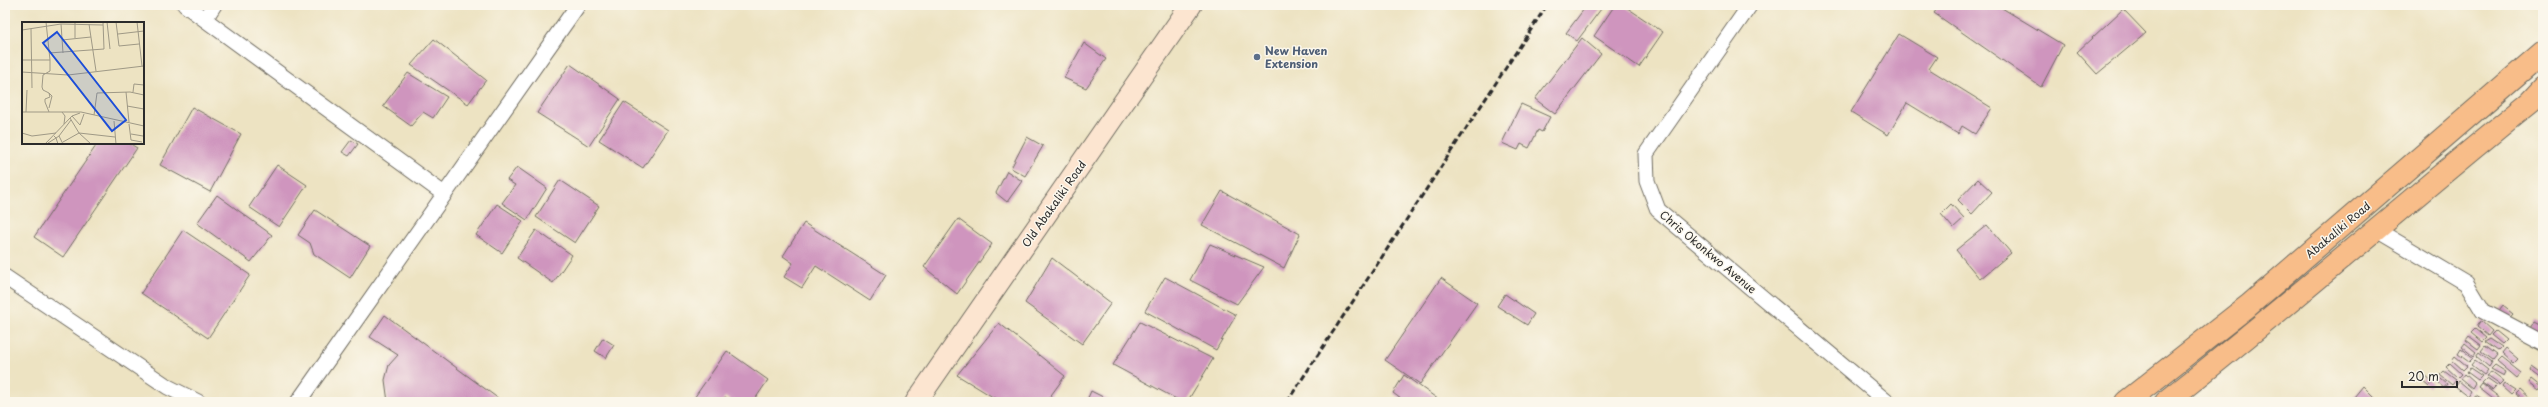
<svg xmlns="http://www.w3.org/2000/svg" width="2548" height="407" viewBox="0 0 2548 407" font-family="'Playpen Sans',sans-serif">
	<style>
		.building { fill: #cf95be }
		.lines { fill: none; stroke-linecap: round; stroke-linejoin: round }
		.street-casing { stroke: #6f6b60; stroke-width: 17 }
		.secondary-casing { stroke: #6f6b60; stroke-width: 23 }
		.highway-casing { stroke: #6f6b60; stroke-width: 24 }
		.street { stroke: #fff; stroke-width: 15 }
		.secondary { stroke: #fce5d0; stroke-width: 21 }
		.highway { stroke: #f8bd89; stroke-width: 22 }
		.rail { stroke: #2b2b2b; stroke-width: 3; stroke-dasharray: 6 3; stroke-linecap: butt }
		.service-dot { fill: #5c6f8a; stroke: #fbf7ec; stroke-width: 1.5 }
		.labels { text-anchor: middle; stroke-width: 3; stroke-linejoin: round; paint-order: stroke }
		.service-label { font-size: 11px; font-weight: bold; fill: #4e5e75; stroke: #fbf7ec; text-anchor: start }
		.street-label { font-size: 11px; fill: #2b2b2b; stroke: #fbf7ec }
		.inset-road { fill: none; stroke: #9f9986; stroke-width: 1 }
		.view { fill: #1d4ed8; fill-opacity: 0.15; stroke: #1d4ed8; stroke-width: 2 }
		.inset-edge { fill: none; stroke: #2b2b2b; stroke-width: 2 }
	</style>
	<rect width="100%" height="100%" fill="#fbf7ec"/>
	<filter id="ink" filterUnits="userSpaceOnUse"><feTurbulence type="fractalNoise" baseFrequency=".025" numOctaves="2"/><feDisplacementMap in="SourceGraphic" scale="8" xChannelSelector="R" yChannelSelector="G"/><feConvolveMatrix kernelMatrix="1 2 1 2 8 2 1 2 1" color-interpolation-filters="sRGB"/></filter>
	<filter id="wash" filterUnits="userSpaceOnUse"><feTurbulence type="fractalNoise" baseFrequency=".012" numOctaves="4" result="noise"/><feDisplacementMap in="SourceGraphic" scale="16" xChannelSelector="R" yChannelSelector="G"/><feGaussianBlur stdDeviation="0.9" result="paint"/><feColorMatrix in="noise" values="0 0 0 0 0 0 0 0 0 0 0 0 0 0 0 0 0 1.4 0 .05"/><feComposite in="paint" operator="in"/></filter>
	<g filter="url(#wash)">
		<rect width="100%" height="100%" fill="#ede3c2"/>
		<g id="blocks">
			<path class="building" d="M1587 5H1604L1577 41 1566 33Z
				M1615 5H1623L1663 32 1639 67 1594 36Z
				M1940 5H1997L2063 45 2041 87 1934 13Z
				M2123 9 2146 33 2097 74 2077 52Z
				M1899 34 1937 57 1929 69 1992 108 1975 134 1962 126 1958 134 1907 103 1888 135 1851 112Z
				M1582 38 1601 54 1555 114 1535 99Z
				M434 39 486 80 468 104 411 65Z
				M1084 43 1106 59 1086 88 1064 78Z
				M570 64 620 99 589 146 537 113Z
				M408 73 447 97 433 118 423 112 411 126 383 106Z
				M624 102 668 130 643 168 599 140Z
				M1521 104 1550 117 1542 132 1538 130 1529 148 1521 144 1518 150 1502 143Z
				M192 107 241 134 210 192 160 165Z
				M1027 137 1043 146 1025 176 1011 168Z
				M351 140 358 144 349 156 342 152Z
				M98 143H129L137 148 63 257 34 237Z
				M277 165 307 185 279 227 249 207Z
				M517 167 547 188 527 220 502 203 515 185 507 180Z
				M1007 171 1022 181 1007 202 996 193Z
				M1978 179 1992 192 1972 214 1958 200Z
				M560 180 599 206 575 243 536 217Z
				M1222 191 1300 234 1284 268 1202 225Z
				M217 195 272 235 251 262 197 223Z
				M497 204 523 221 502 253 476 235Z
				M1951 204 1964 218 1953 228 1941 214Z
				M315 210 370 246 350 278 314 254 310 243 298 235Z
				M958 219 992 244 957 294 924 267Z
				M804 223 886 275 870 301 816 266 802 288 784 277 793 263 783 256Z
				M1987 225 2011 253 1980 279 1956 250Z
				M183 230 250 275 208 338 141 293Z
				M536 230 572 255 553 283 517 258Z
				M1210 244 1264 267 1237 304 1190 280Z
				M1052 258 1111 303 1082 344 1025 303Z
				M1165 277 1236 315 1216 350 1145 311Z
				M1441 278 1477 303 1420 384 1385 360Z
				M1505 294 1534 314 1527 325 1497 306Z
				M2503 306 2513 314 2507 321 2497 314Z
				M385 315 503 402H388L385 380 389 365 398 355 370 337Z
				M2481 321 2492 331 2488 336 2477 327Z
				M1140 322 1213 359 1187 402H1182L1113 365Z
				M2534 322 2543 327V340L2528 331Z
				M999 323 1065 376 1046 402H1001L957 375Z
				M2475 329 2486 338 2482 342 2471 333Z
				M2495 331 2506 340 2502 344 2491 335Z
				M2469 336 2481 345 2478 349 2466 340Z
				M603 338 614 345 606 358 595 351Z
				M2490 339 2502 347 2498 351 2485 342Z
				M2465 343 2476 352 2473 356 2462 347Z
				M2485 346 2497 355 2493 360 2481 351Z
				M2505 348 2518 359 2513 364 2501 353Z
				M2461 349 2473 358 2469 362 2458 354Z
				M727 351 768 380 753 402H732L725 397 722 402H700L694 398Z
				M2479 352 2492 362 2489 367 2476 356Z
				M2455 356 2467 366 2463 370 2452 360Z
				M2501 357 2521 373 2517 378 2497 361Z
				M2475 360 2488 370 2484 375 2471 365Z
				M2450 363 2462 374 2458 378 2446 367Z
				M2495 365 2506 372 2504 376 2491 369Z
				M2532 366 2543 374 2542 379 2530 370Z
				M2470 368 2482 376 2478 380 2467 372Z
				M2444 371 2456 380 2452 385 2440 375Z
				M2491 372 2503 381 2499 385 2486 376Z
				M2465 374 2476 384 2473 389 2461 379Z
				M1404 375 1442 402H1405L1393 393Z
				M2436 375 2447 384 2444 388 2433 379Z
				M2425 376 2433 383 2430 387 2422 380Z
				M2486 379 2496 386 2492 390 2482 383Z
				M2532 379 2542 387 2539 391 2529 383Z
				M2459 381 2471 391 2468 396 2455 386Z
				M2504 383 2515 390 2511 394 2502 386Z
				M2482 384 2500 398 2497 402 2479 388Z
				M2363 386 2379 402H2350Z
				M2519 390 2529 399 2525 402 2515 394Z
				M1091 391 1113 402H1086Z
				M2476 395 2484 400 2483 402H2477L2472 398Z"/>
		</g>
	</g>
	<g filter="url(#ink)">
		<use href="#blocks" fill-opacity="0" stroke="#6f6b60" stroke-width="1"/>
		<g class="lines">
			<defs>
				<path id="street" d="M185 5 444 194
					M1750 5 1646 154 1647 181 1658 210 1887 402
					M205 19 214 5
					M2375 229 2466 283 2483 311 2543 343
					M5 277 168 387 198 402
					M298 402 578 5"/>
				<path id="secondary" d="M916 402 1191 5"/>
				<path id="highway" d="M2126 402 2248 306 2543 52
					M2166 402C2290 305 2407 201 2530 102L2543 88"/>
			</defs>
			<use href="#street" class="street-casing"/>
			<use href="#secondary" class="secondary-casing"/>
			<use href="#highway" class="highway-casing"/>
			<use href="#street" class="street"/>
			<use href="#secondary" class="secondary"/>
			<use href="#highway" class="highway"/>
			<path class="rail" d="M1287 402 1547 5"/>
		</g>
	</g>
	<circle class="service-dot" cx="1257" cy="57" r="4"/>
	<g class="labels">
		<g class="service-label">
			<text x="1265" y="55">New Haven<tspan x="1265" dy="13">Extension</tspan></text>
		</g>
		<g class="street-label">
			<text transform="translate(1054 204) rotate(-55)" y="4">Old Abakaliki Road</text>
			<text transform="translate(2338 230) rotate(-40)" y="4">Abakaliki Road</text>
			<text transform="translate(1708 252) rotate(40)" y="4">Chris Okonkwo Avenue</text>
		</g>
	</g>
	<g transform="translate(22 22)">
		<rect width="122" height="122" fill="#ede3c2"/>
		<path class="inset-road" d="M85 0 88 27M94 0 97 24 117 22M115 0 120 44M53 1V16M39 2 41 31M67 2 74 49M9 7 10 66M0 8 39 2 81 3M96 12 122 9M40 18 69 15M27 31 82 27 81 0M0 38H28L24 0M0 50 46 53 122 44M104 70 107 100M111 70 112 62 122 63M27 71 21 68 20 65 21 53 28 49V38M105 84 122 87M0 90H59L122 104M4 90 5 68M27 90 23 80V77L28 75 27 71 30 74 27 86M40 90 43 94 42 102M72 93 75 71 108 70 122 73M50 94 58 103 62 92M48 96 57 111 93 115M92 99 94 122M107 102 109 118 120 120M0 111 10 114 34 111M109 112 121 114M32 114 34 116 37 114 41 122M37 114 49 98M41 120 57 111 69 122M26 121 34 116 36 122M23 122 50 94 58 91"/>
		<path class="view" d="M35 10 104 98 90 109 21 21Z"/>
		<rect width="122" height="122" class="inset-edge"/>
	</g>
	<rect width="2548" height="407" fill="none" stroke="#fbf7ec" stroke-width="20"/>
	<path d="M2402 381v6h55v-6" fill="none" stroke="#2b2b2b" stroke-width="2"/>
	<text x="2408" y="381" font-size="12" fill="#2b2b2b" stroke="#fbf7ec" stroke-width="3" paint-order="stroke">20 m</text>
</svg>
